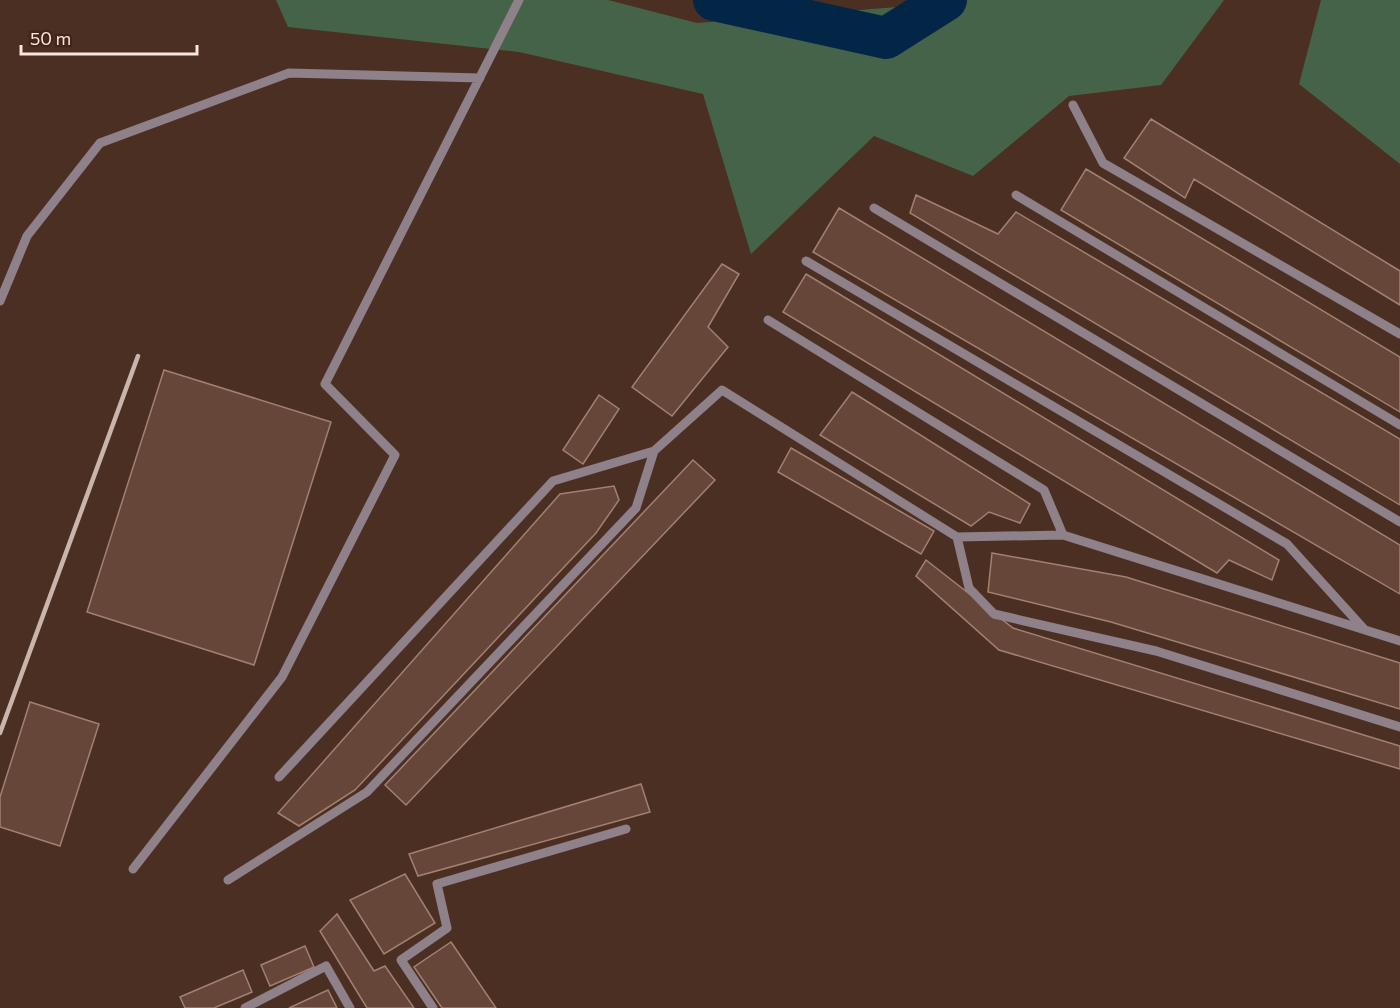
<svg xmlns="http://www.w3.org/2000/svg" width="1400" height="1008" viewBox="0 0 1400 1008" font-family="Commissioner,sans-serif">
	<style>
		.green { fill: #456348 }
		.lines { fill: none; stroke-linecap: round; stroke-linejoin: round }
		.river { stroke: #042646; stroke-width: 42 }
		.building { fill: #654639; stroke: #a28072; stroke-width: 1.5 }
		.lane { stroke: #8e818a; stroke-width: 9 }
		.rail { stroke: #cab5ac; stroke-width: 4.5 }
	</style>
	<rect width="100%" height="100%" fill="#4c2f23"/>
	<path class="green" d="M276 0H608L697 23 897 7 908 0H1224L1161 85 1069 96 973 176 874 136 751 254 703 94 519 52 288 27Z
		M1321 0H1400V164L1299 84Z"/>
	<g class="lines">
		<path class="river" d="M714 0 886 38 946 0"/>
	</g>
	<path class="building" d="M1151 119 1400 271V305L1194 179 1185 198 1124 158Z
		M1086 169 1400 357V412L1061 210Z
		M916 195 998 234 1016 212 1400 439V505L910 213Z
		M839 208 1400 545V594L813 252Z
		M722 264 739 274 708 327 728 347 672 416 632 387Z
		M806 274 1279 560 1272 580 1229 560 1217 573 783 312Z
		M164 370 331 422 254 665 87 612Z
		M852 392 1030 504 1020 523 989 512 971 526 820 435Z
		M599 395 619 409 583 464 563 450Z
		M791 448 934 531 921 554 778 472Z
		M693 460 715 480 406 805 385 785Z
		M614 486 619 500 596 533 355 790 299 826 278 813 560 494Z
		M992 553 1126 577 1400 663V709L1111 622 988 592Z
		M926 560 1013 628 1400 746V769L999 650 916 576Z
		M30 702 99 724 60 846 0 827V797Z
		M641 784 650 812 418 876 409 854Z
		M405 874 435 923 384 954 350 900Z
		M337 914 374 971 385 966 414 1008H367L320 931Z
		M451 942 496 1008H442L414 967Z
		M305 946 314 967 270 986 261 965Z
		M243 970 252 992 214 1008H185L180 997Z
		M328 990 337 1008H289Z"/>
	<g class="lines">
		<path class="lane" d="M1073 105 1103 163 1400 334
			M1016 195 1400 425
			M874 208 1400 522
			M806 261 1287 544 1364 629
			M0 301 27 236 100 143 289 73 480 78
			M768 320 1044 490 1063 535
			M957 537 969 588 994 614 1156 651 1400 727
			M279 777 553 481 654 451
			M133 869 282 677 395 455 325 384 519 0
			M228 880 367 792 636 508 654 451 722 390 957 537 1063 535 1400 641
			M245 1008 326 966 350 1008
			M433 1008 401 960 447 928 437 884 626 829"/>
		<path class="rail" d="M0 733 138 356"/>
	</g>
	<path d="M21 45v9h176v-9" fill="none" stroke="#f9e6de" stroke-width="3"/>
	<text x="30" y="45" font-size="18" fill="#f9e6de" stroke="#412519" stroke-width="4.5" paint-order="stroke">50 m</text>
</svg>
